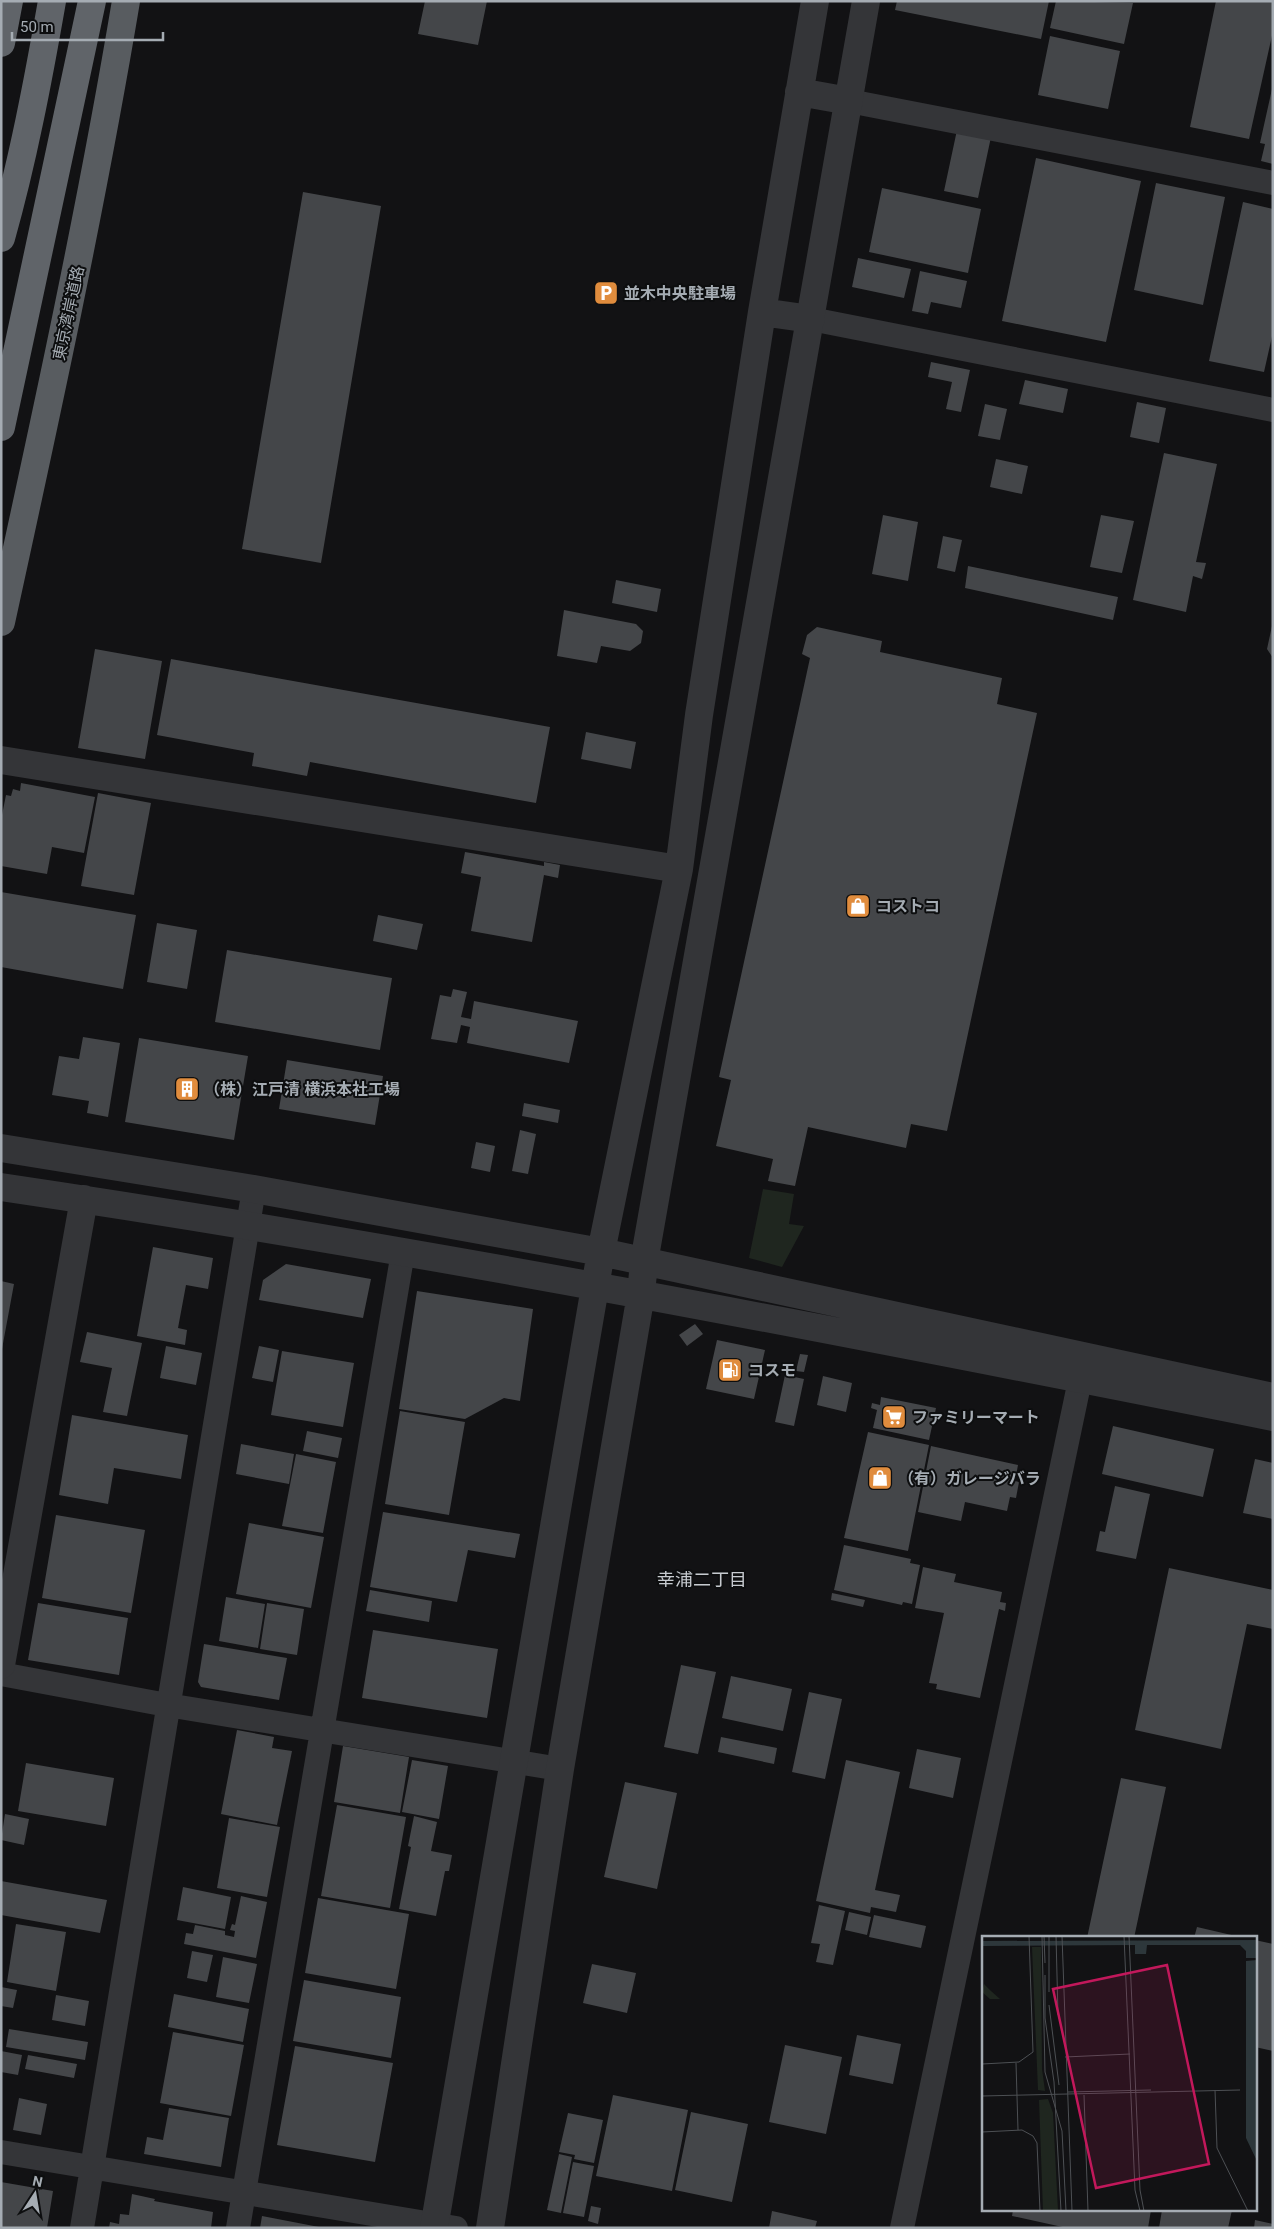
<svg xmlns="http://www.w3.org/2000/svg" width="1274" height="2229" viewBox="0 0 1274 2229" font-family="Roboto,'Noto Sans JP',sans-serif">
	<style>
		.green { fill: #1f261f }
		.building { fill: #444649 }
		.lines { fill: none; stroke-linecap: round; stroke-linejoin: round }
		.minor { stroke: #343538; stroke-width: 24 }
		.tertiary { stroke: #343538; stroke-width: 28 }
		.trunk { stroke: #585c60; stroke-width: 28 }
		.motorway { stroke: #606469; stroke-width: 28 }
		.labels { text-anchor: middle; stroke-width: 4; stroke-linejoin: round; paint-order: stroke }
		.poi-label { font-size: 16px; font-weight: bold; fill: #a5acb3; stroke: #0d0e0f; text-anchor: start }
		.street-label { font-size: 16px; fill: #a5acb3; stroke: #0d0e0f }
		.neighbourhood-label { font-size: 18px; fill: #c6cacf; stroke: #0d0e0f }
		.inset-road { fill: none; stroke: #4d5054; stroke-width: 1 }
		.view { fill: #c2185b; fill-opacity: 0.15; stroke: #c2185b; stroke-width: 2.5 }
		.inset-edge { fill: none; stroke: #a5acb3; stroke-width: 2.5 }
	</style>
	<rect width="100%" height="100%" fill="#121214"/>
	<path class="green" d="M763 1189 794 1194 789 1224 804 1226 782 1267 749 1258Z"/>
	<path class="building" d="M425 1H487L478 45 418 34Z
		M897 1H1049L1041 39 895 10Z
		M1056 1 1133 3 1124 44 1050 28Z
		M1216 1H1273V31L1249 139 1190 127Z
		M1050 36 1120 51 1108 109 1038 95Z
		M1272 89H1273V164L1261 161 1265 144 1260 143Z
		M957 130 991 137 978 198 944 191Z
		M1036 158 1141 181 1106 342 1002 321Z
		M1156 183 1225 197 1203 305 1134 290Z
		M882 188 981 209 968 273 869 252Z
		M303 192 381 206 321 563 242 549Z
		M1243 202 1273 209V332L1264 372 1209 361Z
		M858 258 911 269 904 298 852 287Z
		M920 271 967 281 961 308 931 302 928 314 912 311Z
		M931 362 970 370 961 412 946 409 952 382 928 377Z
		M1025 380 1068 389 1063 413 1019 404Z
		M1137 402 1166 408 1159 443 1130 437Z
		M985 404 1007 409 1000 440 978 436Z
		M1164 453 1217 464 1196 562 1206 563 1202 579 1193 576 1186 612 1133 600Z
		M996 459 1028 466 1022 494 990 487Z
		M883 515 918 522 908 581 872 574Z
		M1101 515 1134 521 1122 573 1090 567Z
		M943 536 962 540 955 572 937 568Z
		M968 566 1118 597 1113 620 965 588Z
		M616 580 661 589 657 612 612 603Z
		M564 610 636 624 643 631 641 643 630 651 601 646 597 663 557 656Z
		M1272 626H1273V658L1267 649Z
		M817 627 882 641 880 652 1002 678 997 704 1037 713 947 1131 911 1124 906 1148 808 1127 795 1186 768 1181 773 1159 716 1146 731 1080 719 1077 810 658 802 654 807 635Z
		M95 649 162 661 145 759 78 748Z
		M171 659 550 727 536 803 310 762 307 776 252 766 254 753 157 735Z
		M586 732 636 742 631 769 581 759Z
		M21 783 95 797 84 853 52 847 47 874 1 866V820L6 795 11 796 13 789 20 791Z
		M98 793 151 803 134 895 81 886Z
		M465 852 544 866V862L560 865 558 878 544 875 532 942 471 931 481 877 461 873Z
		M1 892 136 915 123 989 1 967Z
		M378 915 423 924 417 950 373 941Z
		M157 923 197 930 187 989 147 982Z
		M227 950 392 978 380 1050 215 1022Z
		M453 989 467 992 461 1017 471 1019 474 1001 578 1021 569 1063 467 1043 470 1027 461 1025 457 1043 431 1039 440 995 451 997Z
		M83 1037 120 1043 108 1117 87 1113 89 1101 52 1095 59 1056 79 1059Z
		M139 1038 248 1056 234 1140 125 1122Z
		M287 1060 383 1076 375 1125 279 1109Z
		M524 1103 560 1110 558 1123 522 1116Z
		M520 1130 536 1134 528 1174 512 1171Z
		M476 1142 495 1146 490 1172 471 1168Z
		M153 1247 213 1258 208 1289 186 1285 178 1328 187 1330 185 1345 137 1336Z
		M286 1264 371 1279 363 1318 259 1300 263 1280Z
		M1 1281 14 1284 2 1349H1Z
		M417 1291 533 1309 520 1401 504 1398 465 1419 399 1409Z
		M695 1324 703 1334 687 1346 679 1335Z
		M87 1332 142 1343 127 1416 103 1412 112 1368 80 1362Z
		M717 1340 765 1350 754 1399 706 1389Z
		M166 1346 202 1353 196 1385 160 1378Z
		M259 1346 279 1350 273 1382 252 1378Z
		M282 1351 354 1363 343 1427 271 1415Z
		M800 1354 808 1355 804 1372 796 1371Z
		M785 1375 804 1379 794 1426 775 1422Z
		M823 1376 852 1383 846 1412 817 1405Z
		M881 1397 936 1408 929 1440 873 1428 877 1410 871 1408 872 1403 880 1405Z
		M400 1411 465 1422 449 1515 385 1504Z
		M72 1415 188 1435 181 1479 114 1468 108 1504 59 1495Z
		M1113 1426 1214 1449 1203 1497 1102 1474Z
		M307 1431 342 1438 338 1458 303 1451Z
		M868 1432 929 1445 908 1551 844 1538Z
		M241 1444 294 1454 289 1484 236 1474Z
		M931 1446 1018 1465 1015 1481 1019 1482 1016 1498 1010 1497 1007 1511 965 1502 961 1521 918 1512Z
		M296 1454 336 1462 323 1533 282 1526Z
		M1255 1459 1273 1463V1519L1243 1513Z
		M1115 1486 1150 1494 1136 1559 1096 1551 1100 1531 1105 1532Z
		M383 1512 520 1534 515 1558 468 1550 457 1602 370 1587Z
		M56 1515 145 1530 131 1613 42 1598Z
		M249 1523 324 1537 311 1608 236 1594Z
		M844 1545 911 1559 910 1563 920 1565 912 1604 903 1602 902 1605 834 1590Z
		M923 1567 956 1574 954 1582 1002 1592 1000 1602 1006 1603 1005 1611 999 1609 980 1698 936 1689 937 1684 929 1683 944 1613 915 1608Z
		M1169 1568 1273 1590V1629L1247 1624 1221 1749 1135 1730Z
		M370 1590 432 1601 429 1622 366 1611Z
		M832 1593 865 1600 863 1607 831 1600Z
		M226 1597 265 1604 258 1648 219 1641Z
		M38 1603 128 1618 119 1675 28 1660Z
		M267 1603 304 1609 297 1655 260 1649Z
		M373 1630 498 1649 487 1718 362 1698Z
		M204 1644 287 1658 279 1700 201 1687 198 1682Z
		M681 1665 716 1672 698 1754 664 1747Z
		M731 1676 792 1689 783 1731 722 1718Z
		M809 1692 842 1699 825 1779 792 1772Z
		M237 1730 274 1737 272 1748 292 1751 277 1825 221 1814Z
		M721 1737 777 1748 774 1764 718 1752Z
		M343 1746 409 1757 400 1813 334 1802Z
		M917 1749 961 1758 953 1798 909 1788Z
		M412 1760 448 1766 439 1819 402 1812Z
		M846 1760 900 1772 875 1890 900 1895 896 1912 871 1907 870 1913 816 1901Z
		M26 1763 114 1778 106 1826 18 1811Z
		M1121 1778 1166 1787 1134 1938H1087Z
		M625 1782 677 1793 657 1889 604 1877Z
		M337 1805 406 1817 390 1908 321 1896Z
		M5 1814 29 1819 24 1845 1 1840Z
		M414 1816 437 1822 431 1851 452 1855 449 1871H445L436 1916 399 1909 411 1847 408 1846Z
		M229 1818 280 1827 267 1897 217 1888Z
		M1 1881 107 1900 100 1933 1 1915Z
		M183 1887 231 1897 225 1929 177 1920Z
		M241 1896 267 1902 256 1958 184 1944 186 1933 193 1934 195 1925 225 1931V1935L234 1937 235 1931 230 1930 232 1924 235 1925Z
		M318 1898 409 1914 396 1989 305 1973Z
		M819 1905 845 1911 833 1965 816 1962 820 1944 811 1943Z
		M849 1912 871 1917 867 1935 845 1930Z
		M874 1915 926 1926 921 1948 869 1937Z
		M16 1924 66 1932 56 1991 7 1982Z
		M1197 1927 1240 1937V1938H1194Z
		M1255 1940 1273 1944V2051L1255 2047Z
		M192 1951 213 1955 207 1982 187 1978Z
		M223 1957 257 1964 249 2003 216 1997Z
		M592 1964 636 1973 627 2013 583 2003Z
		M304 1980 401 1997 391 2058 293 2041Z
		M1 1987 17 1990 13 2008 1 2006Z
		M174 1994 249 2009 243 2042 168 2027Z
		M56 1995 89 2001 85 2026 52 2020Z
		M9 2029 88 2042 85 2060 6 2047Z
		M173 2032 244 2045 231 2116 160 2103Z
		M857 2035 901 2044 893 2084 849 2075Z
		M785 2045 842 2057 826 2134 769 2122Z
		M295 2046 393 2063 375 2162 277 2145Z
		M1 2051 22 2055 18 2075 1 2072Z
		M28 2055 77 2064 74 2078 25 2069Z
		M613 2095 688 2110 672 2191 596 2176Z
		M19 2098 47 2104 41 2135 13 2130Z
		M169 2108 229 2118 221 2167 144 2154 147 2137 163 2140Z
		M691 2112 748 2124 732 2202 675 2190Z
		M568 2113 603 2120 594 2163 574 2159 575 2155 559 2152Z
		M559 2154 572 2157 561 2213 547 2210Z
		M573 2162 594 2166 584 2217 563 2213Z
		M1 2182 53 2191 47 2228H1Z
		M132 2194 155 2199 154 2201 213 2212 211 2228H109L110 2222 119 2224 120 2214 129 2215Z
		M591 2206 601 2208 598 2224 588 2221Z
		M1013 2210H1151L1148 2228H1067L1012 2216Z
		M1162 2210H1232L1228 2228H1159Z
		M772 2211 817 2221 815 2228H769Z
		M262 2216 319 2227V2228H260Z
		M1255 2220 1273 2224V2228H1254Z"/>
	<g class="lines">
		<path class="minor" d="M849 101 1273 183
			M811 319 1273 410
			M1 1674 167 1705 560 1769
			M1 2152 456 2228
			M82 2228 254 1189
			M238 2228 403 1252
			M902 2228 1084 1361"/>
		<path class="tertiary" d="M799 92 849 101
			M762 312 811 319
			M1 760 679 869
			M1 1148 254 1189 601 1252 1273 1397
			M1 1187C427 1250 850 1333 1273 1417
			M1 1665 84 1199
			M434 2228 601 1252 679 869 699 715 762 312 815 1
			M490 2228 560 1769 641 1294 644 1262 866 1"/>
		<path class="trunk" d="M1 622C46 416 91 210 126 1"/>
		<path class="motorway" d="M1 43 9 1
			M1 238C23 160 38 81 52 1
			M1 427 92 1"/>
	</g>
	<defs>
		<symbol id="parking-square" viewBox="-11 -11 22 22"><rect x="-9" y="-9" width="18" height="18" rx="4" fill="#e08c3d" stroke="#0d0e0f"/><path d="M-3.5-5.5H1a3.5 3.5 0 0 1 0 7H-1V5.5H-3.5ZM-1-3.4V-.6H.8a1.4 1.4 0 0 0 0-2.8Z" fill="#fff"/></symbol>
		<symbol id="shop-square" viewBox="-11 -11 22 22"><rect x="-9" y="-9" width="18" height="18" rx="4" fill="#e08c3d" stroke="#0d0e0f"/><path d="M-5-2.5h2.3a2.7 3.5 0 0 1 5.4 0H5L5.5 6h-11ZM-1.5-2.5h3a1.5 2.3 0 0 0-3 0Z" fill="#fff"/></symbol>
		<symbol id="building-square" viewBox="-11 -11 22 22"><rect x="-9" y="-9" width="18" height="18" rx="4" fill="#e08c3d" stroke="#0d0e0f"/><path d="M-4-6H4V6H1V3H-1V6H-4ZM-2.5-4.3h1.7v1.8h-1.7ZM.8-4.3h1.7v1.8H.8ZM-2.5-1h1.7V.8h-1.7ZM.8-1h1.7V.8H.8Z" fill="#fff"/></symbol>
		<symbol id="fuel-square" viewBox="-11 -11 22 22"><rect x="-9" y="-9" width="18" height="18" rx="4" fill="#e08c3d" stroke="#0d0e0f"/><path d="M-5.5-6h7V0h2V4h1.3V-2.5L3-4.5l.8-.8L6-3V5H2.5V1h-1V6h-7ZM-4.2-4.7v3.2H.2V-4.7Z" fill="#fff"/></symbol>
		<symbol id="supermarket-square" viewBox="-11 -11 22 22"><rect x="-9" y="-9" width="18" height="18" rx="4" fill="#e08c3d" stroke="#0d0e0f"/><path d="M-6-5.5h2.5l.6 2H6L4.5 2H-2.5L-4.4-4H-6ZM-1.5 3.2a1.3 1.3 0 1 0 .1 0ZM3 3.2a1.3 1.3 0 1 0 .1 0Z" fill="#fff"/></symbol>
	</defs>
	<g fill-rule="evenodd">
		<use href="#parking-square" x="592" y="279" width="28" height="28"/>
		<use href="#shop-square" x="844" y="892" width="28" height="28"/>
		<use href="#building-square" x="173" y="1075" width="28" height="28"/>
		<use href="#fuel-square" x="716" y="1356" width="28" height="28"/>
		<use href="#supermarket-square" x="880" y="1403" width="28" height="28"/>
		<use href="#shop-square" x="866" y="1464" width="28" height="28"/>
	</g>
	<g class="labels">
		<g class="poi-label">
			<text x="624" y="299">並木中央駐車場</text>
			<text x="876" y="912">コストコ</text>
			<text x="204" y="1095">（株）江戸清 横浜本社工場</text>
			<text x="748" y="1376">コスモ</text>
			<text x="912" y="1423">ファミリーマート</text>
			<text x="898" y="1484">（有）ガレージバラ</text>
		</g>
		<g class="street-label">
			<text transform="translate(68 313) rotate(-78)" y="6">東京湾岸道路</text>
		</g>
		<g class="neighbourhood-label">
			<text x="702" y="1586">幸浦二丁目</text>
		</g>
	</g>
	<g transform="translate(982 1936)">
		<rect width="275" height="275" fill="#121214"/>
		<path d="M50 11H59L60 133 63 155 56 154ZM2 48 9 55 18 63H8L0 56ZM66 163 71 177 76 275H61L57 164Z" fill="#1f261f"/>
		<path d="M275 4 274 22H264V15L258 9H165L164 18H153V9L0 10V5ZM275 24V225L264 202V25Z" fill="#2d373b"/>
		<path class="inset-road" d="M60 0 63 136 80 195 84 275M62 0 63 27M74 0 76 79M80 0 90 275M142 0 153 254 158 275M147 0 158 254 162 275M63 39V82L72 146 79 275M67 56V0M67 69 77 149M83 121 148 118M34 127 36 194M0 128 37 126 51 116 47 0M233 154 235 212 266 275M86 156 169 154M102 159 106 275M0 160 258 154M0 196 40 194 51 200 55 207 58 275"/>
		<path class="view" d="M185 29 227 228 114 252 71 53Z"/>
		<rect width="275" height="275" class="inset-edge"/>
	</g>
	<rect width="1274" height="2229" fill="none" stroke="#a5acb3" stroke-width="5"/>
	<g transform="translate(35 2194) rotate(12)" stroke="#0d0e0f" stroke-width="4" paint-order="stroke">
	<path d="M0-4L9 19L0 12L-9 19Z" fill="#a5acb3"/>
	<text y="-8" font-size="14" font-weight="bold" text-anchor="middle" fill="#a5acb3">N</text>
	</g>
	<path d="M12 32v8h151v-8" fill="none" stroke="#a5acb3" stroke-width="2.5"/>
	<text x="20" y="32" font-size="15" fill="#a5acb3" stroke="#0d0e0f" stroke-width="4" paint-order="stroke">50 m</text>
</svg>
